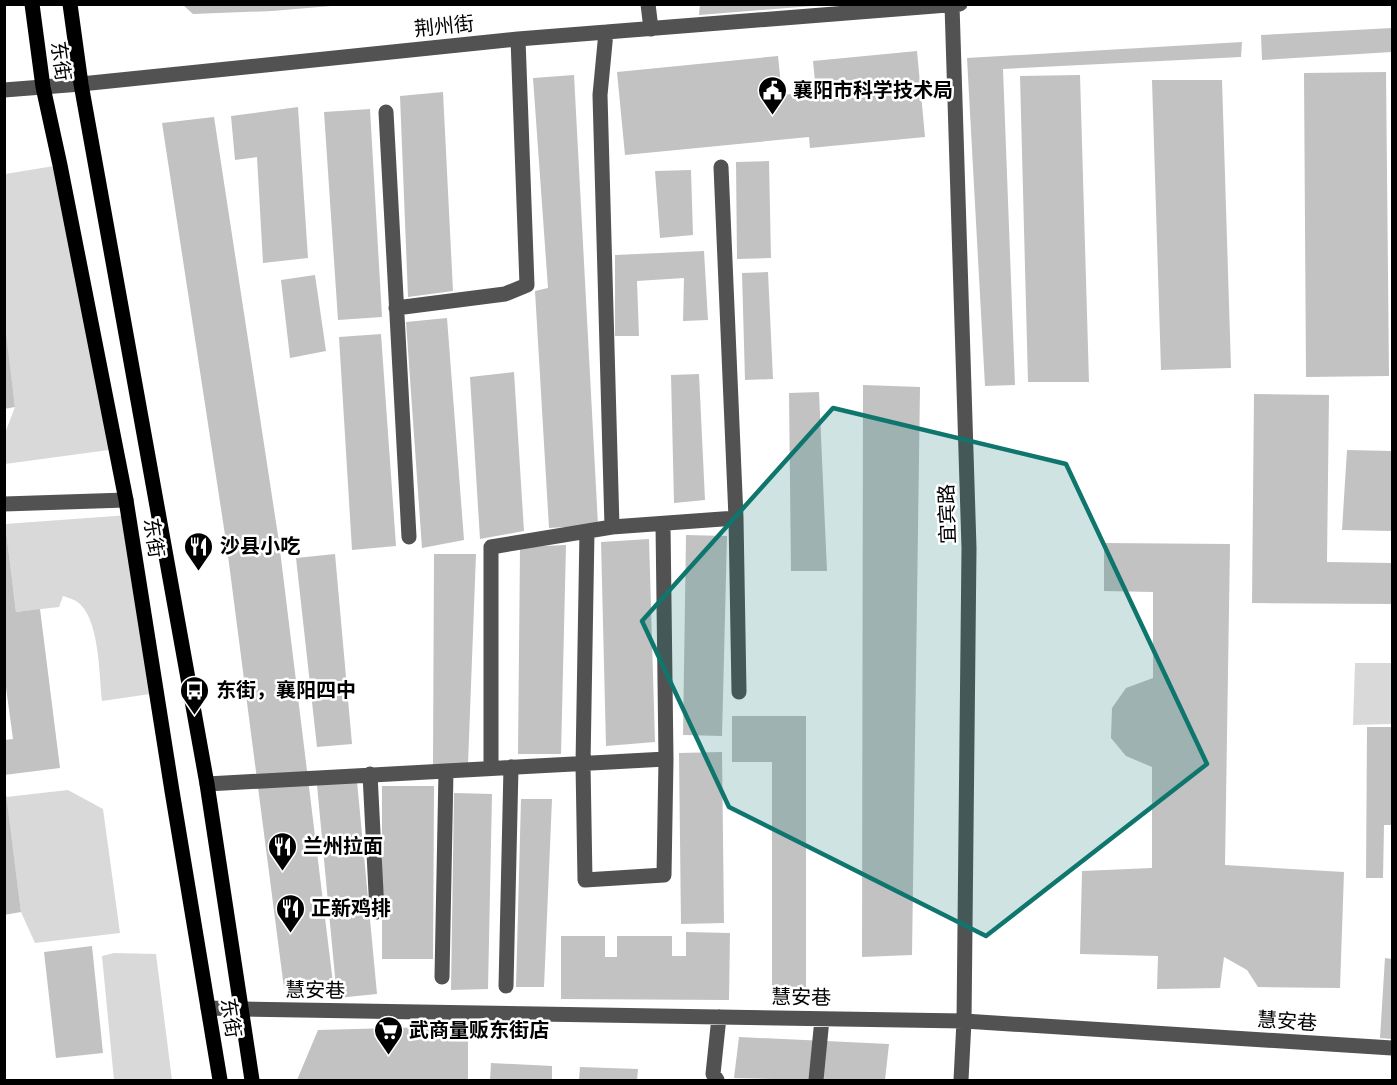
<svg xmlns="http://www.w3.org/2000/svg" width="1397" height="1085" viewBox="0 0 1397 1085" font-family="Manrope,'Noto Sans SC',sans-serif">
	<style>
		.green { fill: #d9d9d9 }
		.building { fill: #c2c2c2 }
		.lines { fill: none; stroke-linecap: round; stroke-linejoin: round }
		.minor { stroke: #525252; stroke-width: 15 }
		.major { stroke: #000; stroke-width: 15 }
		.marked { fill: #0f766e; fill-opacity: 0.2; stroke: #0f766e; stroke-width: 4.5; stroke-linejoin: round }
		.labels { text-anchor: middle; stroke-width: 5; stroke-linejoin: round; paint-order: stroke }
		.street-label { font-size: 20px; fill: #000; stroke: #fff }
		.poi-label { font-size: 20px; font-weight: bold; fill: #000; stroke: #fff; text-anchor: start }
	</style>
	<rect width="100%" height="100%" fill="#fff"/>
	<path class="green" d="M60 165 116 449 5 464V433L15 407 4 323 5 174Z
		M129 515 157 693 102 701C99 675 100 616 76 601 72 599 67 597 63 596L59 607 16 612 5 524Z
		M1355 663H1392V724L1353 725Z
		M68 790 103 809 120 933 35 943 21 912 6 797Z
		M114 953 156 954 172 1080H114L102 956Z"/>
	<path class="building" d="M182 4H331V6L272 11 193 14Z
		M700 4H811L812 6 699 15Z
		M1392 28V52L1262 60 1261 35Z
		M1242 42 1241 57 1003 69 1015 385 985 386 967 58Z
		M917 51 925 137 810 148 809 137 625 155 617 72 778 56 782 95 816 92 813 61Z
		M1386 72 1389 376 1306 377 1304 73Z
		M574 75 598 525 549 528 535 291 548 288 533 78Z
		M1080 75 1089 382H1028L1020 76Z
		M1152 80H1222L1231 368 1161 370Z
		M443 92 453 291 408 297 400 96Z
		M298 107 308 258 263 263 257 157 235 160 231 116Z
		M370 109 382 317 338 320 324 112Z
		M214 117 279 542 333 983 284 988 227 548 162 123Z
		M769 161 771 258 737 259 736 162Z
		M691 170 693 235 660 238 655 171Z
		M704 251 708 320 683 321 684 278 637 281 639 336H615V255Z
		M768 272 773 379 745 380 742 273Z
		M315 275 326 351 290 358 281 280Z
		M447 318 464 540 422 548 406 322Z
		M4 334H6L15 407 4 409Z
		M381 334 396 546 352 550 339 337Z
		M514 372 524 531 480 539 470 377Z
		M699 374 705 500 674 503 671 375Z
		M863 385 920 387 912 955 862 957Z
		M819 392 827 571H791L789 393Z
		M1254 394 1329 395 1327 562 1392 563V604L1252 603Z
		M1347 450 1392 451V531L1342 530Z
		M4 531H6L16 612 40 609 60 768 4 775V740L13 739 4 673Z
		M686 535 727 536 722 736 683 735Z
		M649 539 655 742 606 746 601 542Z
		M1104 543 1230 544 1225 865 1344 872 1340 988 1258 987 1247 970 1224 957 1220 988 1157 989 1158 956 1080 954 1082 871 1152 868V767L1126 756 1111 738 1112 708 1126 688 1153 678V592L1104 591Z
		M566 545 561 754H518L520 547Z
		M335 554 352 744 317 747 296 558Z
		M434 554H476L468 764 433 765Z
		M732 716H806V992H772V762H732Z
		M1367 727H1392V825H1384L1383 878H1366Z
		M722 752 724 923 681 924 679 753Z
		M357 781 377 994 337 998 317 785Z
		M382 786H434L433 959H382Z
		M454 793 492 794 488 989 451 990Z
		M4 794H6L21 912 4 915Z
		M521 799H552L544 987H516Z
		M686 932 730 933 729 1000 561 999V936H605V957H617V936H672V956H686Z
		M92 946 103 1053 56 1058 44 952Z
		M1385 958 1392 959V1039L1380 1038Z
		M468 1026V1080H297L318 1030Z
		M739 1037 889 1044 885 1080H817L734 1078Z
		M491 1063 552 1066V1080H490Z
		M580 1067 638 1069 637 1080H579Z"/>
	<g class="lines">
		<path class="minor" d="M648 4 651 29
			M952 5 969 548 964 1021 961 1080
			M606 32 600 95 612 527
			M4 90 81 84 518 39 960 4
			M386 112 409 537
			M721 167 736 518 739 692
			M396 308 505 294 527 285 518 39
			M4 504 126 500
			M663 524 666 759
			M491 768V547L612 527 736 518
			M370 774 377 912
			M207 784C360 775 513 768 666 759L664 875 585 880 583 764 587 531
			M442 977 446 771
			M506 986 511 767
			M208 1008 241 1009 964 1021 1392 1048
			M717 1080 713 1074 719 1017
			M816 1080 822 1019"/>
		<path class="major" d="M32 4 43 87 60 165 126 500 172 791 220 1080
			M70 4 81 84 207 784 252 1080"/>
	</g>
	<path class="marked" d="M833 408 1066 464 1207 764 986 936 729 807 642 621Z"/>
	<defs>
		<symbol id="civic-pin" viewBox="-11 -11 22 30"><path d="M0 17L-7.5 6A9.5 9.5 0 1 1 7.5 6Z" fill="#000" stroke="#fff"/><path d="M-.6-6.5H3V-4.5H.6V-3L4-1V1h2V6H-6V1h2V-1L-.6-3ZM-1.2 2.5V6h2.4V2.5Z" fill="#fff"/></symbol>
		<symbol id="restaurant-pin" viewBox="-11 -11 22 30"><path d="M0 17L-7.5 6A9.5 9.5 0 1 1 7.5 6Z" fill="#000" stroke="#fff"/><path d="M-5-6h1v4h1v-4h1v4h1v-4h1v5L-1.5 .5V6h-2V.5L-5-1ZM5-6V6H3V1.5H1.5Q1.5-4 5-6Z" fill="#fff"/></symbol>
		<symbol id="bus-pin" viewBox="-11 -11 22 30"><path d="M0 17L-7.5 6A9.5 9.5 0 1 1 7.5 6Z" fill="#000" stroke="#fff"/><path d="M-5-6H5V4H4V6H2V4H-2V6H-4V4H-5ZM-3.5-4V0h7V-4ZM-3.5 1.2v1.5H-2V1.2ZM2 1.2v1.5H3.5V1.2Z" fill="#fff"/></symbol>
		<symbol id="supermarket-pin" viewBox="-11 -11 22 30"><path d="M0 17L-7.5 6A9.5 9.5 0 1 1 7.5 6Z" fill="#000" stroke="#fff"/><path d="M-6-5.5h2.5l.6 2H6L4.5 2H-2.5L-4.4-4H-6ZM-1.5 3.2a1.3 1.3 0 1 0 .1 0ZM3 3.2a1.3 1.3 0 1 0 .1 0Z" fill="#fff"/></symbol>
	</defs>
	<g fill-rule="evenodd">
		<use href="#civic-pin" x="756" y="74" width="33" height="45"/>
		<use href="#restaurant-pin" x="182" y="530" width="33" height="45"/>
		<use href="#bus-pin" x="178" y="674" width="33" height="45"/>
		<use href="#restaurant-pin" x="266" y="830" width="33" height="45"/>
		<use href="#restaurant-pin" x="274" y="892" width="33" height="45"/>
		<use href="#supermarket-pin" x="372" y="1014" width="33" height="45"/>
	</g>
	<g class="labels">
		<g class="street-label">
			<text transform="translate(444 26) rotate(-6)" y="7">荆州街</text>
			<text transform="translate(61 61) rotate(82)" y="7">东街</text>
			<text transform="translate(947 514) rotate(-92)" y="7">宜宾路</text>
			<text transform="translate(154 538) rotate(81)" y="7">东街</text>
			<text transform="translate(315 990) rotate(1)" y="7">慧安巷</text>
			<text transform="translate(801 997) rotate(1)" y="7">慧安巷</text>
			<text transform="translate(231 1018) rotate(81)" y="7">东街</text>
			<text transform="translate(1287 1021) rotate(4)" y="7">慧安巷</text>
		</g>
		<g class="poi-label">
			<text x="793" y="97">襄阳市科学技术局</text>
			<text x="220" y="553">沙县小吃</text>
			<text x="216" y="697">东街，襄阳四中</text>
			<text x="303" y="853">兰州拉面</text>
			<text x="311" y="915">正新鸡排</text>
			<text x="409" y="1037">武商量贩东街店</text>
		</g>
	</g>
	<rect width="1397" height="1085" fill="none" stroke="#000000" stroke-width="12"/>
</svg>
